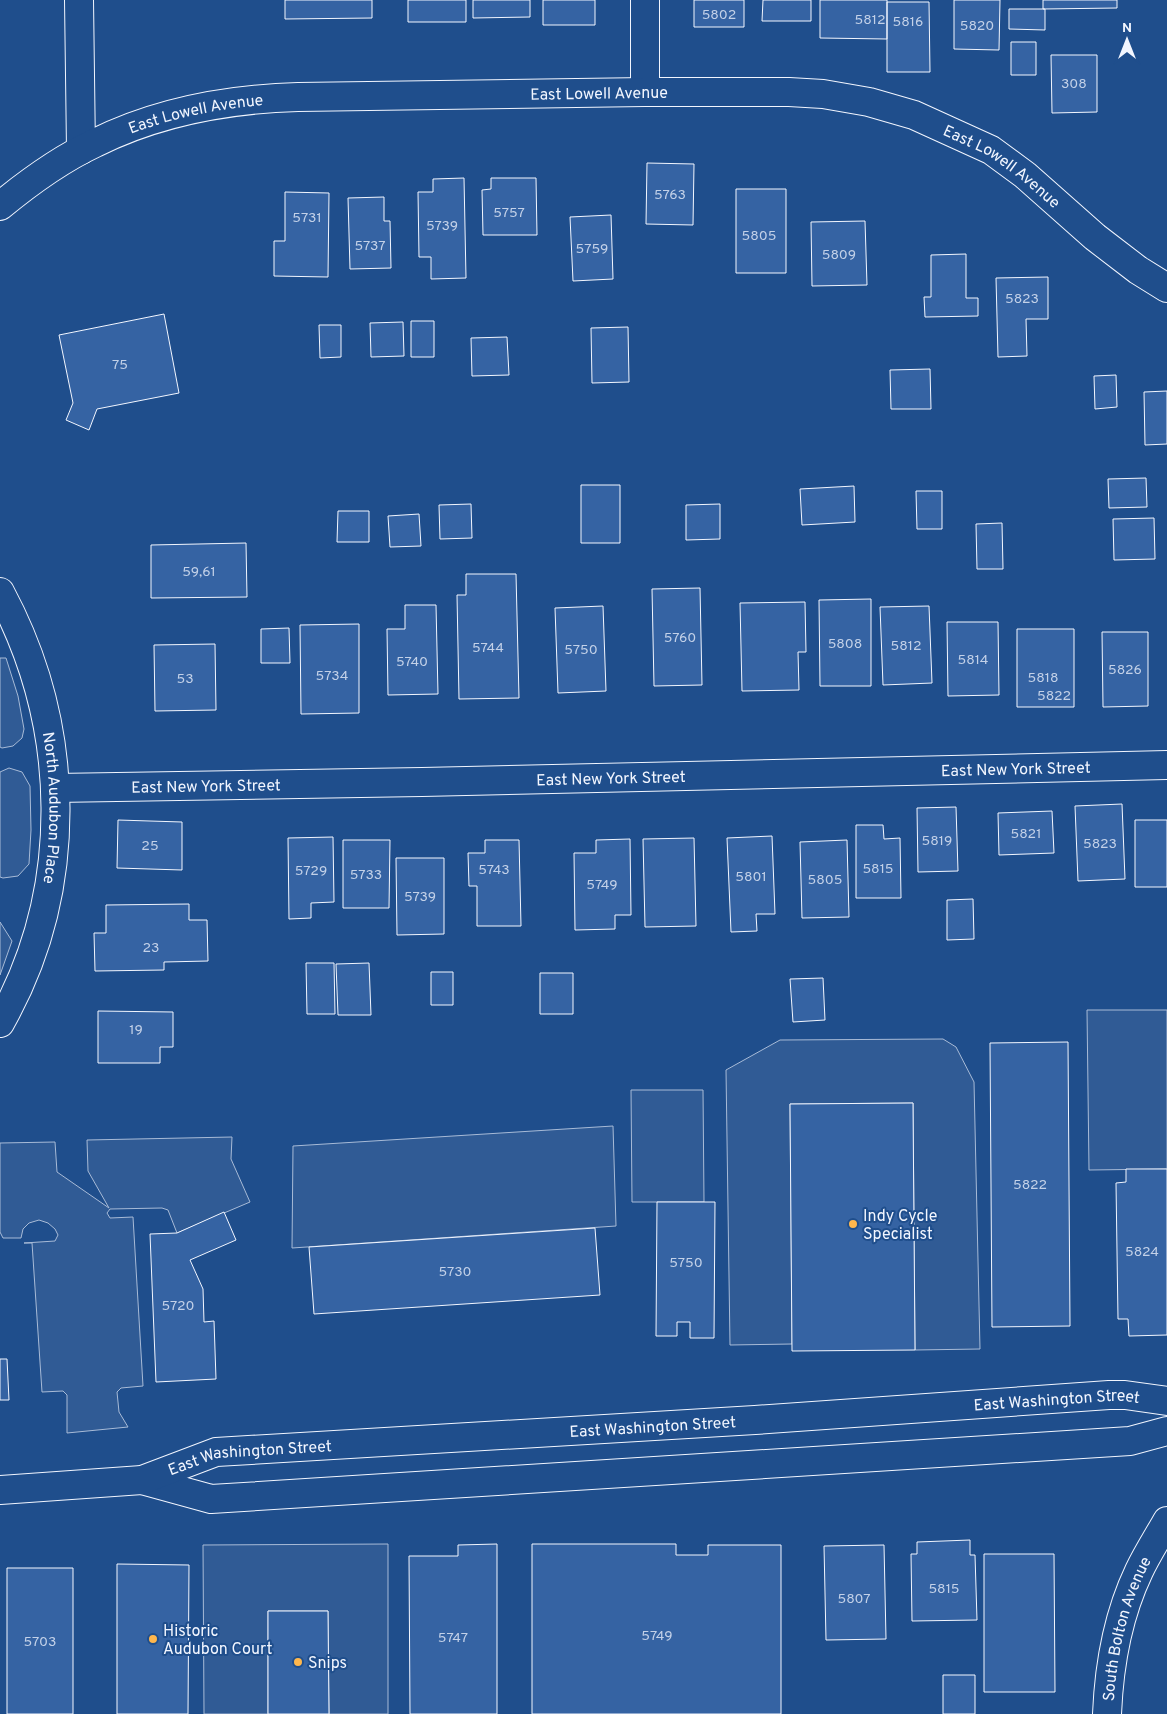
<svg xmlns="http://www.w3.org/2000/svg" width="1167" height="1714" viewBox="0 0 1167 1714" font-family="Overpass,sans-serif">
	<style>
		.built { fill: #305b95; stroke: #a8bbd7 }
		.building { fill: #3563a3; stroke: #f2f6ff }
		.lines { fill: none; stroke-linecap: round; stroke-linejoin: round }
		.minor-casing { stroke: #f2f6ff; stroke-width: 30 }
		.major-casing { stroke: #f2f6ff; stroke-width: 30 }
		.minor { stroke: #1f4e8c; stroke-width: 28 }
		.major { stroke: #1f4e8c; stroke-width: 28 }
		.poi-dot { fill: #ffb74d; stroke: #1f4e8c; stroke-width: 2 }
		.labels { text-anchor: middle; stroke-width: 4; stroke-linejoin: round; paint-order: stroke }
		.number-label { font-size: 14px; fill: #c3d1e8 }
		.street-label { font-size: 16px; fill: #f2f6ff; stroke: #1f4e8c }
		.poi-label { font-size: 16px; fill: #f2f6ff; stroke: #1f4e8c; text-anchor: start }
	</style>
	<rect width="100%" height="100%" fill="#1f4e8c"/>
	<path class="built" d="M0 658H6L18 696 24 729 22 738 13 746 2 748 0 747Z
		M9 768 22 772 30 786 31 830 29 864 18 876 3 878 0 877V772Z
		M0 922 12 941 0 975Z
		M1087 1010H1167V1169L1089 1170Z
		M943 1039 956 1047 974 1082 980 1349 915 1350 913 1103 790 1104 792 1344 730 1345 726 1070 780 1040Z
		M631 1090H703L704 1202H632Z
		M613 1126 616 1226 292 1248 293 1146Z
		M232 1137 231 1159 250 1202 177 1233 168 1210 162 1208 110 1209 107 1213 110 1218 133 1217 143 1386 121 1388 117 1392 119 1412 128 1427 67 1433V1395L63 1391 42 1392 32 1243H24L55 1241 58 1235 55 1229 48 1223 39 1220 29 1223 23 1229 21 1238H3L0 1232V1143L55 1142 57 1172 109 1208 88 1171 87 1140Z
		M388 1544V1714H329L328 1611H268V1714H204L203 1545Z"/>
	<path class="building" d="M285 0H372V18L285 19Z
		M408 0H466V22H408Z
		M473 0H530V17L473 18Z
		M543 0H595V25H543Z
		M694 0H744V27H694Z
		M763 0H811V21H762Z
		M820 0H887V39L820 38Z
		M954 0H1000L999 50 954 49Z
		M1043 0H1117V8L1043 9Z
		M887 2H929L930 72H887Z
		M1009 9H1045V30L1009 29Z
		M1011 42H1036V75H1011Z
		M1051 55H1097V112L1052 113Z
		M647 163 694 164 693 225 646 224Z
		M464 178 466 278 431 279V257H419L418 192H433V179Z
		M491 178H536L537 235H483L482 190 491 189Z
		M736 189H786V273H736Z
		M285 192 329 193 328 277 274 276V241H285Z
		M384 197V221H390L391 268 350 269 348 198Z
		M611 215 613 279 573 281 570 217Z
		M865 221 867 285 812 286 811 222Z
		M966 254V298H978V316L925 317 924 297H931V255Z
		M1048 277V319H1026L1027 356 998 357 996 278Z
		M164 314 179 393 97 409 89 430 66 420 73 403 59 335Z
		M411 321H434V357H411Z
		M403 322 404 356 371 357 370 323Z
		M319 325H341V357L320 358Z
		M628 327 629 382 592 383 591 328Z
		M507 337 509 375 472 376 471 338Z
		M930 369 931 409H891L890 370Z
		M1116 375 1117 407 1095 409 1094 376Z
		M1167 391V444L1145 445 1144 392Z
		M1146 478 1147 507 1109 508 1108 479Z
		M581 485H620V543H581Z
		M854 486 855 522 802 525 800 489Z
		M916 491H942V529H917Z
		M471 504 472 538 440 539 439 505Z
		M720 504V539L686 540V505Z
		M338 511H369V542H337Z
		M419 514 421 546 390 547 388 516Z
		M1154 518 1155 559 1114 560 1113 519Z
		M1002 523 1003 569H977L976 524Z
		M246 543 247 597 151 598V545Z
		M466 574H516L519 698 459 699 457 595H466Z
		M700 588 702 685 654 686 652 589Z
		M871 599V686H820L819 600Z
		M805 602 806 652H798L799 690 742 691 740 603Z
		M405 605H436L438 694 388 695 387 629H405Z
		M603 606 606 691 558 693 555 608Z
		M929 606 932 683 883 685 880 607Z
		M947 622H998L999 695 948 696Z
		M359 624V713L301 714 300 625Z
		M289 628 290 663H261V629Z
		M1017 629H1074V707H1017Z
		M1102 632H1148V706L1103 707Z
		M215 644 216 710 155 711 154 645Z
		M1122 804 1125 879 1078 881 1075 806Z
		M956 807 958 871 918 872 917 808Z
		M1052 811 1054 853 999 855 998 813Z
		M118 820 182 822V870L117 868Z
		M1135 820H1167V887H1135Z
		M856 825H883L884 839 900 838 901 898H856Z
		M772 836 775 914H756L757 931 731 932 727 838Z
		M333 837 334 902 311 903V918L289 919 288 838Z
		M694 838 696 926 645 927 643 839Z
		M630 839 631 915H615V929L575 930 574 853H596V840Z
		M343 840H390L389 908H343Z
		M485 840H519L521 926H477V886H469L468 853H485Z
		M847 840 849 917 802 918 800 842Z
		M396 858H444V934L397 935Z
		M973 899 974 939 947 940V900Z
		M189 904V920H207L208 961 164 962V970L95 971 94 933H106V905Z
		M306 963H334L335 1014H307Z
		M369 963 371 1015H338L336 964Z
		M431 972H453V1005H431Z
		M540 973H573V1014H540Z
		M823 978 825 1020 793 1022 790 979Z
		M98 1011 173 1012V1047H160V1063H98Z
		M1068 1042 1070 1326 992 1327 990 1043Z
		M913 1103 915 1350 792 1351 790 1104Z
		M1126 1169H1167V1335L1129 1336 1128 1319H1118L1116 1183 1126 1182Z
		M657 1202H715L714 1338H690V1322H677V1336H656Z
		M224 1212 236 1240 190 1260 203 1289 204 1322 214 1321 216 1379 156 1382 150 1234 177 1233Z
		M595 1228 600 1295 314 1314 309 1247Z
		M0 1359H7L9 1400H0Z
		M970 1540V1555H975L977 1620 912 1621 911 1554H917V1542Z
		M497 1544V1714H410L409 1556H458V1545Z
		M532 1544H676V1555H708V1545H781V1714H532Z
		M884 1545 886 1639 826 1640 824 1546Z
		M984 1554H1054L1055 1692H984Z
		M117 1564 189 1565 188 1714H117Z
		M7 1568H73V1714H7Z
		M268 1611H328L329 1714H268Z
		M943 1675H975V1714H943Z"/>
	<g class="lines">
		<defs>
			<g id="minor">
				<path d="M79 0 81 150"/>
				<path d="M645 0V92"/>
				<path id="s1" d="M0 206C29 182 61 159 95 143 157 112 229 99 298 97L645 92H789L823 94 869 102 914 115 991 150 1025 175 1095 237 1138 270 1167 288"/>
				<path id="s2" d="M0 592C72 726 76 889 0 1023"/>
				<path id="s3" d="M55 788 422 782 1167 765"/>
				<path id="s4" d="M1107 1714C1109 1666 1118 1615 1139 1571 1147 1554 1158 1537 1167 1521"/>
			</g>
			<g id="major">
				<path d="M142 1480 211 1499 1130 1441 1167 1431"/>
				<path id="s5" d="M0 1490 142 1480 216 1452 755 1420 1109 1395H1125L1167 1401"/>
			</g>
		</defs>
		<use href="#minor" class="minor-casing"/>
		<use href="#major" class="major-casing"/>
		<use href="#minor" class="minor"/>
		<use href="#major" class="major"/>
	</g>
	<g class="poi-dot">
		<circle cx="853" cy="1224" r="5"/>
		<circle cx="153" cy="1639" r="5"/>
		<circle cx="298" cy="1662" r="5"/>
	</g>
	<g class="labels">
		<g class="number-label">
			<text x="719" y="19">5802</text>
			<text x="870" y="24">5812</text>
			<text x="908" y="26">5816</text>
			<text x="977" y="30">5820</text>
			<text x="1074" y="88">308</text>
			<text x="670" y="199">5763</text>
			<text x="509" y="217">5757</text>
			<text x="307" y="222">5731</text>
			<text x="442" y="230">5739</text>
			<text x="759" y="240">5805</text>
			<text x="370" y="250">5737</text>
			<text x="592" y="253">5759</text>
			<text x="839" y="259">5809</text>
			<text x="1022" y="303">5823</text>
			<text x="120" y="369">75</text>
			<text x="199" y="576">59,61</text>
			<text x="680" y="642">5760</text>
			<text x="845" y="648">5808</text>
			<text x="906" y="650">5812</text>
			<text x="488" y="652">5744</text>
			<text x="581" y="654">5750</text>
			<text x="973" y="664">5814</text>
			<text x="412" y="666">5740</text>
			<text x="1125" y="674">5826</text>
			<text x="332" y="680">5734</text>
			<text x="1043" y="682">5818</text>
			<text x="185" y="683">53</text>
			<text x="1054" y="700">5822</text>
			<text x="1026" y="838">5821</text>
			<text x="937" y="845">5819</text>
			<text x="1100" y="848">5823</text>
			<text x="150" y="850">25</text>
			<text x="878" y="873">5815</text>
			<text x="494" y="874">5743</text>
			<text x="311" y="875">5729</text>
			<text x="366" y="879">5733</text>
			<text x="751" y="881">5801</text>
			<text x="825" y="884">5805</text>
			<text x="602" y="889">5749</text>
			<text x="420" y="901">5739</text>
			<text x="151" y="952">23</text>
			<text x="136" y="1034">19</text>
			<text x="1030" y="1189">5822</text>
			<text x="1142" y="1256">5824</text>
			<text x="686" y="1267">5750</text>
			<text x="455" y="1276">5730</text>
			<text x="178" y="1310">5720</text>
			<text x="944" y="1593">5815</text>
			<text x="854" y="1603">5807</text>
			<text x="657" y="1640">5749</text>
			<text x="453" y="1642">5747</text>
			<text x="40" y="1646">5703</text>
		</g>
		<g class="street-label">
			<text dy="6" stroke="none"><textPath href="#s1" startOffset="625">East Lowell Avenue</textPath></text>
			<text dy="6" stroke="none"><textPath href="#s1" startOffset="220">East Lowell Avenue</textPath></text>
			<text dy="6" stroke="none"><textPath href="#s1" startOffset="1045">East Lowell Avenue</textPath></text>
			<text dy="6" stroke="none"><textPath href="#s3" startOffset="961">East New York Street</textPath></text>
			<text dy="6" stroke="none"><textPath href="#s3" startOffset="556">East New York Street</textPath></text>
			<text dy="6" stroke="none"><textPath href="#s3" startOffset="151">East New York Street</textPath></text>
			<text dy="6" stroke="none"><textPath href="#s2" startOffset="225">North Audubon Place</textPath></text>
			<text dy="6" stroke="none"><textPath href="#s5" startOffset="1064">East Washington Street</textPath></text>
			<text dy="6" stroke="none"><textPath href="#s5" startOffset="659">East Washington Street</textPath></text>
			<text dy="6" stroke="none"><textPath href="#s5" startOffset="254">East Washington Street</textPath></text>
			<text dy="6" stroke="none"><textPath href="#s4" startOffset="88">South Bolton Avenue</textPath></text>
		</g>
		<g class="poi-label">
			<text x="863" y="1221">Indy Cycle<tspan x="863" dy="18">Specialist</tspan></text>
			<text x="163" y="1636">Historic<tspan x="163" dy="18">Audubon Court</tspan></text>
			<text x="308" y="1668">Snips</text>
		</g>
	</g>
	<g transform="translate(1127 40)" stroke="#1f4e8c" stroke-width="4" paint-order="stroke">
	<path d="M0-4L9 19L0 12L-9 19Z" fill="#f2f6ff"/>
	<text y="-8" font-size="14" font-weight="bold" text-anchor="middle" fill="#f2f6ff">N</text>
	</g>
</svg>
